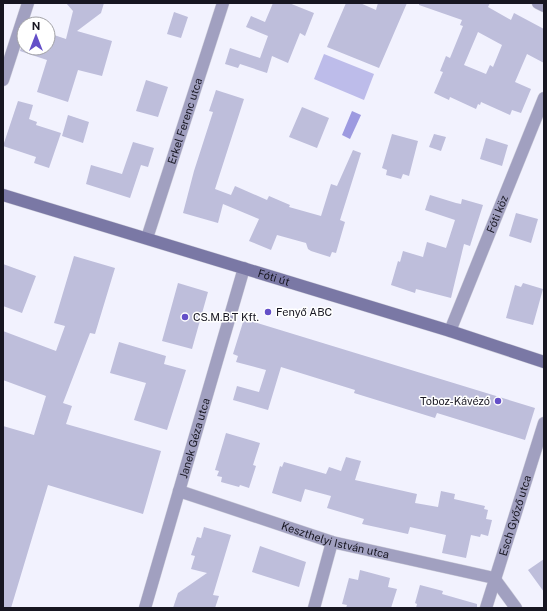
<svg xmlns="http://www.w3.org/2000/svg" width="547" height="611" viewBox="0 0 547 611" font-family="'Public Sans',sans-serif">
	<style>
		.green { fill: #bdbcea }
		.water { fill: #9d9ae0 }
		.building { fill: #bebedb; fill-rule: evenodd }
		.lines { fill: none; stroke-linecap: round; stroke-linejoin: round }
		.street-casing { stroke: #cfcfdb; stroke-width: 13 }
		.secondary-casing { stroke: #cfcfdb; stroke-width: 13 }
		.street { stroke: #a1a0c0; stroke-width: 12 }
		.secondary { stroke: #7a78a5; stroke-width: 12 }
		.poi-dot { fill: #644fc8; stroke: #fff; stroke-width: 1.5 }
		.labels { text-anchor: middle; stroke-width: 3; stroke-linejoin: round; paint-order: stroke }
		.street-label { font-size: 11px; fill: #171621; stroke: #fff }
		.poi-label { font-size: 11px; fill: #171621; stroke: #fff; text-anchor: start }
	</style>
	<rect width="100%" height="100%" fill="#f2f2fe"/>
	<path class="green" d="M324 54 374 74 364 100 314 79Z"/>
	<path class="water" d="M352 111 361 115 350 139 342 135Z"/>
	<path class="building" d="M66 3H104L101 13 77 31 112 41 102 76 78 70 68 102 37 92 47 60 20 51 21 48H48V33L66 39 73 11Z
		M273 3H289L314 13 305 36 300 33 288 63 272 56 267 73 240 64 238 68 225 64 230 48 260 58 268 36 246 27 251 16 265 22Z
		M346 3H360L376 10 378 3H407L379 68 327 47Z
		M419 3H490L488 7 511 20 514 13 544 29V63L527 54 515 82 531 89 521 113 512 110 510 115 481 102 480 105 478 104 476 109 450 97 449 100 434 93 443 72 440 71 446 56 450 58 463 26 460 25 462 20 419 5ZM478 32 502 45 493 67 490 65 486 74 464 65Z
		M174 12 188 17 181 38 167 34Z
		M146 80 168 87 158 117 136 111Z
		M216 90 244 99 215 189 231 195 235 186 267 200 269 196 290 205 289 207 321 216 331 184 337 186 353 150 361 153 340 220 345 222 336 253 332 252 330 257 311 251 308 249 306 243 277 235 271 250 249 241 259 219 223 204 218 223 183 213 194 171 213 112 209 111Z
		M18 101 33 105 29 119 37 122 36 125 61 133 49 168 34 163 36 157 3 146Z
		M302 107 329 118 317 148 289 137Z
		M68 115 89 122 83 143 62 136Z
		M392 134 418 141 409 176 403 174 401 179 386 175 387 170 382 168Z
		M434 134 446 137 441 151 429 147Z
		M486 138 508 145 502 166 480 159Z
		M133 142 154 148 148 167 141 165 130 198 86 184 91 165 122 174Z
		M430 195 456 203 461 204 462 199 483 205 470 246 464 244 451 298 416 289 415 293 391 285 398 261 400 262 403 251 423 257 427 242 446 248 455 220 425 210Z
		M516 213 538 219 531 243 509 236Z
		M74 256 115 268 95 334 90 333 63 403 72 406 66 424 161 451 143 514 48 485 11 608H3V426L34 435 46 396 3 380V331L56 351 65 326 54 323Z
		M3 264 36 276 22 313 3 306Z
		M178 283 208 292 192 349 162 341Z
		M523 283 543 289 533 325 506 318 515 285 521 287Z
		M244 319 535 408 525 440 437 413 435 418 354 393 355 390 281 367 268 410 233 400 237 386 259 392 266 370 236 362 238 356 233 354Z
		M119 342 166 356 164 364 186 370 167 430 134 420 146 383 110 373Z
		M226 433 260 443 253 465 256 466 249 488 240 485 239 487 221 482 222 477 217 476 219 471 215 470Z
		M346 457 361 461 355 480 417 494 415 503 438 507 441 491 455 494 454 499 485 506 484 509 488 510 486 519 492 520 488 536 481 534 480 537 471 535 466 558 442 553 446 535 410 527 408 534 362 524 364 519 327 508 331 496 305 489 301 502 272 493 280 466 282 467 284 462 326 474 329 467 341 471Z
		M204 527 231 535 213 595 219 596 215 608H173L178 593 207 573 191 569 195 556 191 555 197 537 201 538Z
		M260 546 306 562 299 587 252 572Z
		M544 559V592L528 570Z
		M360 570 390 578 388 587 397 589 391 608H346L347 605 342 604 349 578 358 580Z
		M420 585 443 591 442 594 477 604V608H416L417 604 415 603Z"/>
	<g class="lines">
		<defs>
			<g id="street">
				<path d="M538 3 544 6"/>
				<path d="M3 80 28 3"/>
				<path id="s1" d="M147 238 223 3"/>
				<path id="s2" d="M450 331 544 98"/>
				<path id="s3" d="M179 491 332 542 494 578 516 608"/>
				<path id="s4" d="M145 608 244 268"/>
				<path d="M314 608 332 542"/>
				<path id="s5" d="M486 608 544 423"/>
			</g>
			<g id="secondary">
				<path id="s6" d="M3 195 450 331 544 362"/>
			</g>
		</defs>
		<use href="#street" class="street-casing"/>
		<use href="#secondary" class="secondary-casing"/>
		<use href="#street" class="street"/>
		<use href="#secondary" class="secondary"/>
	</g>
	<g class="poi-dot">
		<circle cx="268" cy="312" r="4"/>
		<circle cx="185" cy="317" r="4"/>
		<circle cx="498" cy="401" r="4"/>
	</g>
	<g class="labels">
		<g class="street-label">
			<text dy="4" stroke="none"><textPath href="#s1" startOffset="123">Erkel Ferenc utca</textPath></text>
			<text dy="4" stroke="none"><textPath href="#s2" startOffset="126">Fóti köz</textPath></text>
			<text dy="4" stroke="none"><textPath href="#s6" startOffset="283">Fóti út</textPath></text>
			<text dy="4" stroke="none"><textPath href="#s4" startOffset="177">Janek Géza utca</textPath></text>
			<text dy="4" stroke="none"><textPath href="#s5" startOffset="97">Esch Győző utca</textPath></text>
			<text dy="4" stroke="none"><textPath href="#s3" startOffset="164">Keszthelyi István utca</textPath></text>
		</g>
		<g class="poi-label">
			<text x="276" y="316">Fenyő ABC</text>
			<text x="193" y="321">CS.M.B.T Kft.</text>
			<text x="490" y="405" text-anchor="end">Toboz-Kávézó</text>
		</g>
	</g>
	<rect width="547" height="611" fill="none" stroke="#171621" stroke-width="8"/>
	<g transform="translate(36 36)"><circle r="19" fill="#ffffff" stroke="#a2a2a6"/>
	<path d="M0-3L7 15L0 10L-7 15Z" fill="#644fc8"/>
	<text y="-6" font-size="11" font-weight="bold" text-anchor="middle" fill="#171621">N</text>
	</g>
</svg>
